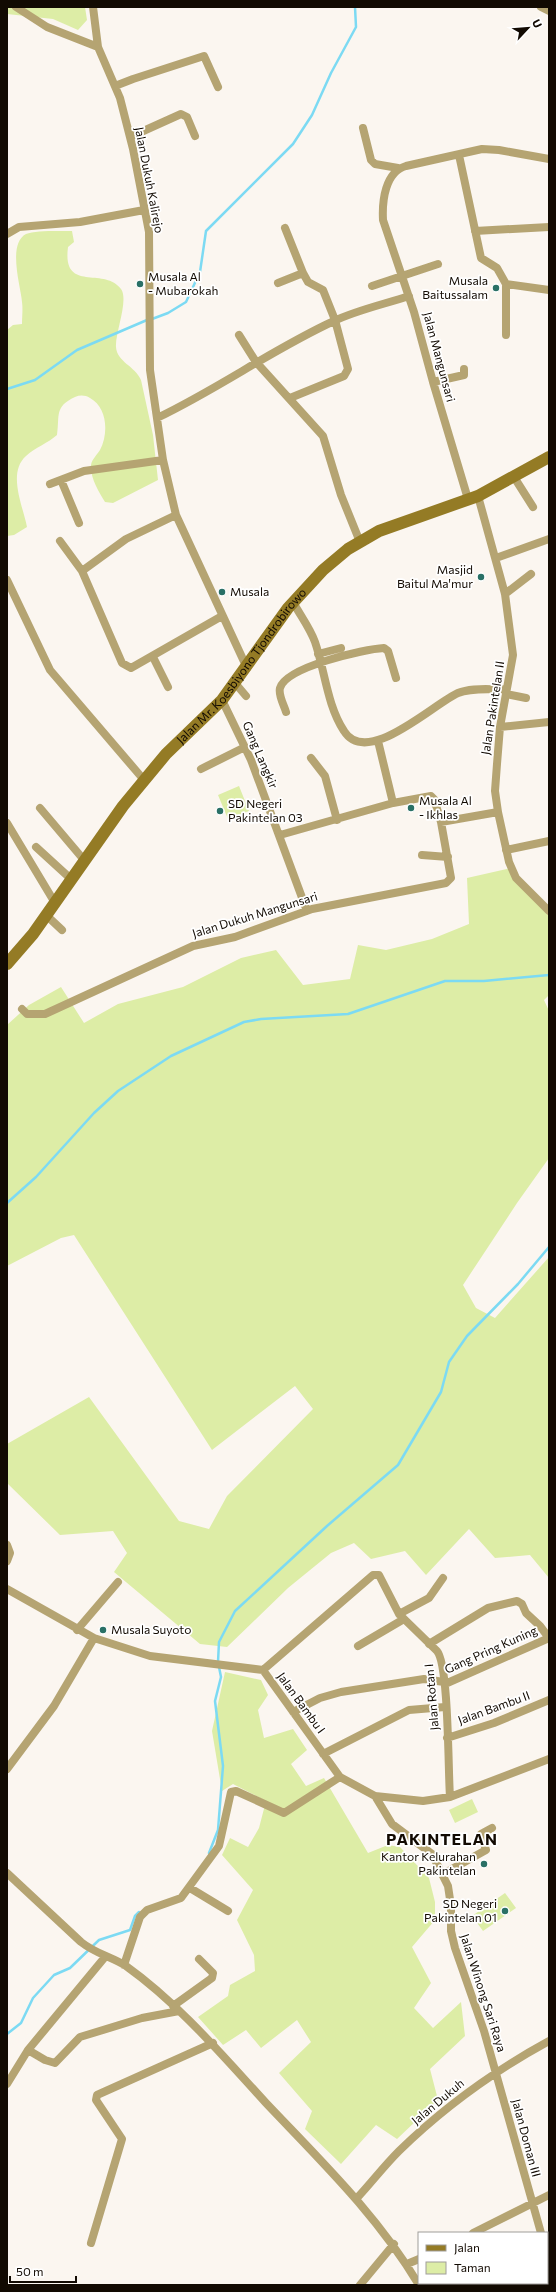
<svg xmlns="http://www.w3.org/2000/svg" width="556" height="2292" viewBox="0 0 556 2292" font-family="Commissioner,sans-serif">
	<style>
		.green { fill: #ddeda6 }
		.lines { fill: none; stroke-linecap: round; stroke-linejoin: round }
		.stream { stroke: #7cdaf3; stroke-width: 2.5 }
		.street { stroke: #b5a472; stroke-width: 8 }
		.secondary { stroke: #947b25; stroke-width: 12 }
		.poi-dot { fill: #297066; stroke: #fff; stroke-width: 1.5 }
		.labels { text-anchor: middle; stroke-width: 3.5; stroke-linejoin: round; paint-order: stroke }
		.street-label { font-size: 12px; fill: #120a02; stroke: #fff }
		.poi-label { font-size: 12px; fill: #120a02; stroke: #fff; text-anchor: start }
		.district-label { font-size: 16px; font-weight: bold; letter-spacing: 1px; fill: #120a02; stroke: #fff }
	</style>
	<rect width="100%" height="100%" fill="#fbf6f0"/>
	<path class="green" d="M7 7H85L87 20 78 30 53 19 7 14Z
		M72 231 74 242 68 247C62 294 104 266 121 289 129 300 115 333 116 347 117 362 135 366 141 380L153 435 158 480 113 503 105 502C99 492 90 478 91 465 92 459 97 455 100 450 109 433 107 407 90 398 85 395 80 395 75 397 54 407 60 415 57 435 48 443 36 447 26 456 7 473 23 506 27 527L14 535 7 536V330L13 325 22 324C22 317 23 309 22 302 21 287 7 244 26 234 35 230 61 231 72 231Z
		M239 786 249 811 228 819 218 795Z
		M511 868 549 915V995L544 1000 549 1011V1158L517 1203 463 1285 476 1308 495 1318 549 1257V1578L530 1555 495 1558 469 1529 426 1575 405 1551 371 1559 354 1543 331 1553 288 1588 227 1647 200 1644 114 1572 127 1553 113 1531 60 1535 7 1483V1444L89 1397 179 1521 209 1529 227 1496 313 1409 295 1386 212 1450 74 1235 61 1238 7 1266V1025L29 1005 61 987 84 1023 118 1004 183 987 241 958 276 950 303 985 350 979 358 945 386 950 432 939 469 924 467 878Z
		M225 1672 261 1680 268 1695 258 1710 264 1738 293 1729 307 1750 291 1764 306 1786 324 1778 368 1853 388 1845 400 1847 429 1878 435 1902V1920L412 1947 431 1983 414 2008 433 2028 461 2002 465 2036 430 2069 438 2100 397 2139 376 2125 341 2164 305 2129 312 2111 279 2073 311 2042 297 2020 261 2048 246 2030 223 2045 198 2017 228 1996 230 1985 255 1971 254 1955 237 1920 253 1890 222 1855 230 1838 248 1847 259 1828 266 1801 233 1784 222 1791 212 1731Z
		M472 1799 478 1812 455 1823 449 1810Z
		M505 1893 516 1908 483 1931 472 1916Z"/>
	<g class="lines">
		<path class="stream" d="M152 319 168 313 186 302 200 272 206 231 293 144 312 115 331 73 356 27 355 7
			M7 389 35 380 77 350 147 320
			M7 1203 36 1177 94 1113 118 1091 171 1056 244 1022 261 1019 348 1014 445 981H484L549 975
			M218 1662 219 1642 235 1611 327 1526 398 1465 441 1392 449 1362 467 1336 518 1284 549 1247
			M209 1853 218 1830 223 1766 215 1701 221 1677 219 1667
			M7 2034 21 2023 33 1998 54 1975 70 1968 99 1940 130 1930 135 1916 139 1912"/>
		<path class="street" d="M16 7 47 27 98 47 120 98 133 149 149 232 150 370 163 460 176 515 247 668
			M93 7 98 47
			M541 7 549 11
			M115 86 133 79 204 56 218 87
			M363 128 371 160 375 164 398 168
			M130 137 181 114 187 117 195 136
			M459 155 481 258 497 268 506 284 549 290
			M285 228 303 273 308 282 323 290 335 320 348 369 344 376 290 398
			M475 231 549 227
			M7 234 19 227 80 222 144 210
			M278 283 303 273
			M372 286 438 264
			M239 335 256 362 323 436 341 495 360 542
			M506 335V284
			M433 382 464 375V369
			M157 418C218 389 273 349 334 321 357 310 385 304 409 296
			M514 477 533 507
			M61 480 79 523
			M50 484 84 471 163 460
			M478 496 505 594 513 655 500 727 497 764 495 791 498 812 509 862 516 878 549 911
			M468 499 433 382 414 312 383 220C382 201 385 172 406 166L482 149 499 150 549 159
			M176 515 126 539 82 571 122 663 131 668 222 616
			M60 541 82 571
			M496 558 549 539
			M7 580 50 670 144 780
			M505 594 531 574
			M293 602C300 615 310 628 315 642 325 671 327 705 344 731 367 768 433 704 458 693 472 687 491 690 506 689
			M318 654 341 648
			M153 657 168 687
			M235 683 246 696
			M506 694 526 698
			M222 700 251 760 307 911
			M286 712C284 705 278 695 280 688 286 667 364 649 384 648L388 651 396 678
			M500 727 549 722
			M378 741 393 803 431 796 434 799 441 822 498 812
			M311 758 325 776 337 820
			M201 769 245 747
			M40 808 84 860
			M7 823 55 903
			M280 835 393 803
			M36 847 71 879
			M506 850 549 841
			M422 855 448 857
			M46 915 62 930
			M22 1009 27 1014H45L193 946 235 937 312 909 446 883 451 878 441 822
			M7 1545 10 1553 7 1561
			M7 1589 94 1638 150 1656 263 1670
			M399 1614 429 1598 443 1578
			M77 1630 118 1582
			M429 1644 488 1608 517 1601 522 1604 526 1613 540 1626 549 1638
			M358 1646 404 1619
			M263 1670 373 1575H379L399 1614 437 1651C449 1665 448 1771 450 1797
			M263 1670 340 1777 375 1796 423 1801 450 1797 549 1759
			M445 1684 549 1638
			M293 1712 320 1698 341 1692 424 1679 444 1682
			M447 1738 494 1723 549 1700
			M323 1754 409 1710 445 1707
			M7 1769 54 1706 94 1638
			M375 1796 392 1824 432 1854 448 1886 451 1906V1931L455 1948 484 2031 541 2233
			M7 1873 81 1942C96 1954 112 1957 126 1966 179 2004 222 2055 266 2103 321 2161 378 2216 419 2285
			M443 1874 486 1850 481 1834 492 1828
			M190 1888 228 1911
			M105 1957 28 2050 45 2060 55 2063 80 2037 142 2018 179 2011
			M124 1965 140 1917 147 1910 181 1898 219 1846 231 1792 236 1791 284 1813 340 1777
			M173 2006 212 1978 213 1973 199 1959
			M7 2084 28 2050
			M357 2198C371 2183 384 2166 399 2151 444 2107 494 2071 549 2041
			M473 2233 549 2195
			M91 2243 122 2139 96 2100 97 2095 213 2043
			M547 2251 549 2257
			M407 2264 419 2259
			M360 2285 394 2244"/>
		<path class="secondary" id="s1" d="M7 964 33 934 123 806 166 754 222 700 288 608 323 570 348 549 379 531 478 496 549 457"/>
	</g>
	<g class="poi-dot">
		<circle cx="140" cy="284" r="4"/>
		<circle cx="496" cy="288" r="4"/>
		<circle cx="481" cy="577" r="4"/>
		<circle cx="222" cy="592" r="4"/>
		<circle cx="411" cy="808" r="4"/>
		<circle cx="220" cy="811" r="4"/>
		<circle cx="103" cy="1630" r="4"/>
		<circle cx="484" cy="1864" r="4"/>
		<circle cx="505" cy="1911" r="4"/>
	</g>
	<g class="labels">
		<g class="street-label">
			<text transform="translate(149 180) rotate(79)" y="4">Jalan Dukuh Kalirejo</text>
			<text transform="translate(439 357) rotate(75)" y="4">Jalan Mangunsari</text>
			<text dy="4" stroke="none"><textPath href="#s1" startOffset="380">Jalan Mr. Koesbiyono Tjondrobirowo</textPath></text>
			<text transform="translate(493 708) rotate(-81)" y="4">Jalan Pakintelan II</text>
			<text transform="translate(260 755) rotate(67)" y="4">Gang Langkir</text>
			<text transform="translate(255 915) rotate(-17)" y="4">Jalan Dukuh Mangunsari</text>
			<text transform="translate(491 1650) rotate(-24)" y="4">Gang Pring Kuning</text>
			<text transform="translate(432 1697) rotate(-95)" y="4">Jalan Rotan I</text>
			<text transform="translate(301 1703) rotate(54)" y="4">Jalan Bambu I</text>
			<text transform="translate(494 1708) rotate(-20)" y="4">Jalan Bambu II</text>
			<text transform="translate(483 1993) rotate(72)" y="4">Jalan Winong Sari Raya</text>
			<text transform="translate(438 2102) rotate(-40)" y="4">Jalan Dukuh</text>
			<text transform="translate(526 2138) rotate(75)" y="4">Jalan Doman III</text>
		</g>
		<g class="poi-label">
			<text x="148" y="281">Musala Al<tspan x="148" dy="14">- Mubarokah</tspan></text>
			<text x="488" y="285" text-anchor="end">Musala<tspan x="488" dy="14">Baitussalam</tspan></text>
			<text x="473" y="574" text-anchor="end">Masjid<tspan x="473" dy="14">Baitul Ma'mur</tspan></text>
			<text x="230" y="596">Musala</text>
			<text x="419" y="805">Musala Al<tspan x="419" dy="14">- Ikhlas</tspan></text>
			<text x="228" y="808">SD Negeri<tspan x="228" dy="14">Pakintelan 03</tspan></text>
			<text x="111" y="1634">Musala Suyoto</text>
			<text x="476" y="1861" text-anchor="end">Kantor Kelurahan<tspan x="476" dy="14">Pakintelan</tspan></text>
			<text x="497" y="1908" text-anchor="end">SD Negeri<tspan x="497" dy="14">Pakintelan 01</tspan></text>
		</g>
		<g class="district-label">
			<text x="442" y="1845">PAKINTELAN</text>
		</g>
	</g>
	<rect width="556" height="2292" fill="none" stroke="#120a02" stroke-width="16"/>
	<rect x="418" y="2232" width="130" height="52" fill="#ffffff" stroke="#a09d9a"/>
	<rect x="426" y="2245" width="20" height="6" fill="#947b25" stroke="#a09d9a"/>
	<text x="454" y="2252" font-size="12" fill="#120a02">Jalan</text>
	<rect x="426" y="2262" width="20" height="12" fill="#ddeda6" stroke="#a09d9a"/>
	<text x="454" y="2272" font-size="12" fill="#120a02">Taman</text>
	<g transform="translate(528 28) rotate(64)" stroke="#ffffff" stroke-width="3" paint-order="stroke">
	<path d="M0-3L7 15L0 10L-7 15Z" fill="#120a02"/>
	<text y="-6" font-size="11" font-weight="bold" text-anchor="middle" fill="#120a02">U</text>
	</g>
	<path d="M10 2276v6h66v-6" fill="none" stroke="#120a02" stroke-width="2"/>
	<text x="16" y="2276" font-size="12" fill="#120a02" stroke="#ffffff" stroke-width="3" paint-order="stroke">50 m</text>
</svg>
